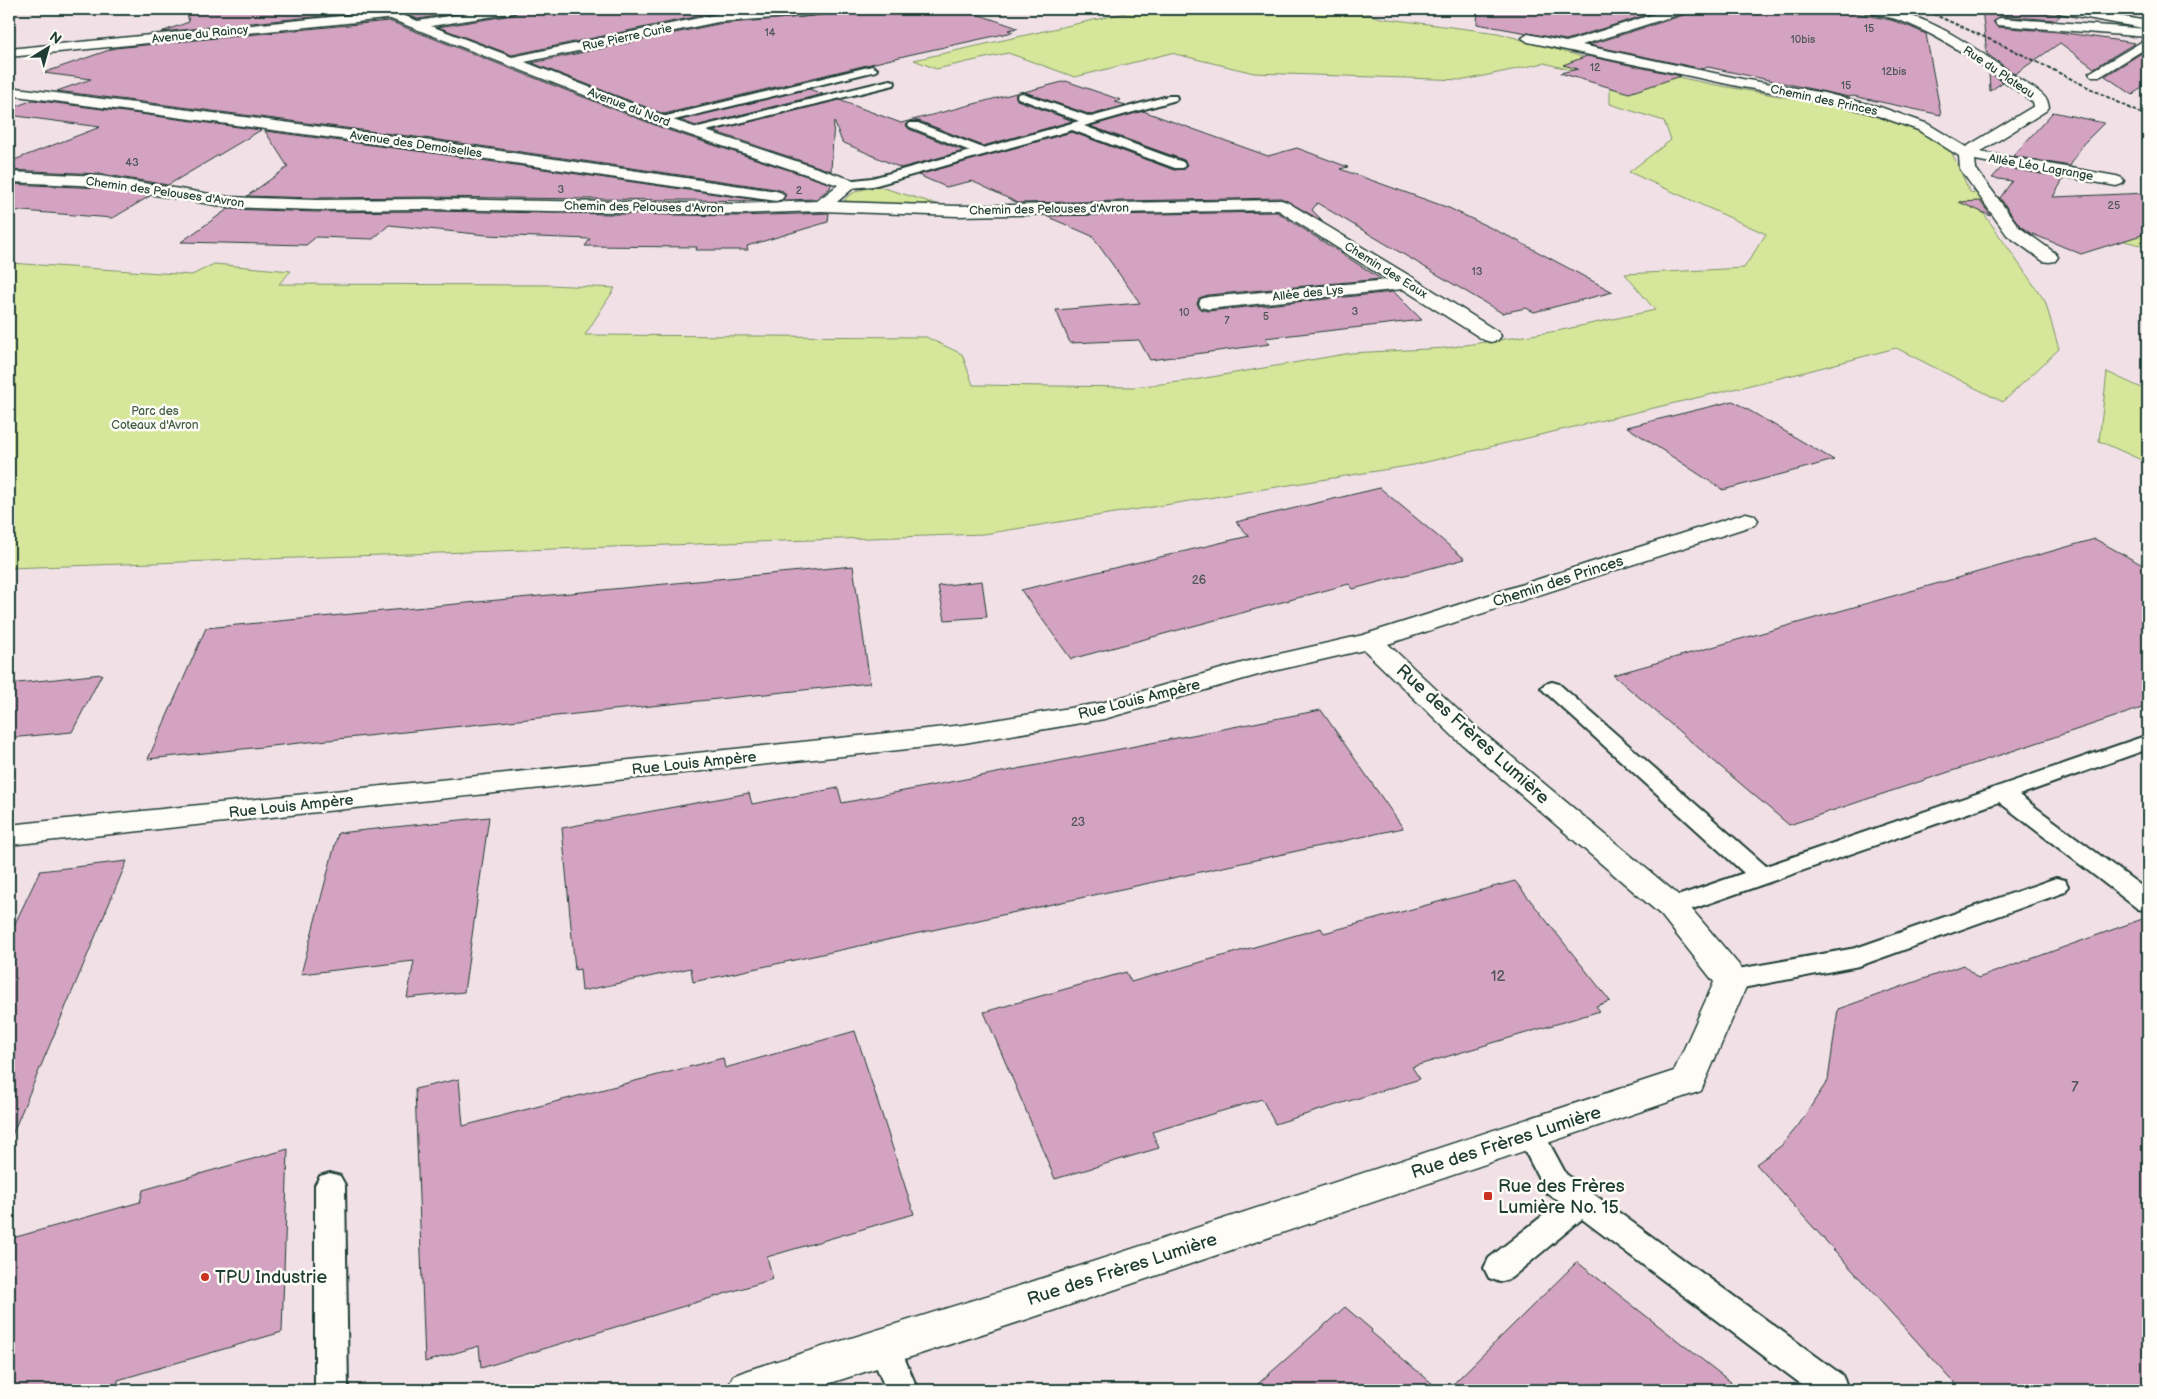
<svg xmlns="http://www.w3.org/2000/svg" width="2157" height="1399" viewBox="0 0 2157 1399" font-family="'Balsamiq Sans',sans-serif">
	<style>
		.green { fill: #d6e69a; stroke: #7a9267 }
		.building { fill: #d4a3c1; stroke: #1f3d34 }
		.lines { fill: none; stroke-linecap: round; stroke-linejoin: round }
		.lane-casing { stroke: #1f3d34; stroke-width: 4 }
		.street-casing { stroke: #1f3d34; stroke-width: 3 }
		.secondary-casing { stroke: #1f3d34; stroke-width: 3 }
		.lane { fill: #fdfcf7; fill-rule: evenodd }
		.street { fill: #fdfcf7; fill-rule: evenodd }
		.secondary { fill: #fdfcf7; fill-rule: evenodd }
		.rail { stroke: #1f3d34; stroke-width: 2; stroke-dasharray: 4 2; stroke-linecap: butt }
		.poi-dot { fill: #c8321e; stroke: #fdfcf7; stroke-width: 2 }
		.labels { text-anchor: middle; stroke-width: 5; stroke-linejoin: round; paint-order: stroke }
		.far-number-label { font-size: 11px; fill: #4c5657 }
		.far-street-label { font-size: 12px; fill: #1f3d34; stroke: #fdfcf7 }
		.far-park-label { font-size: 12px; fill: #445f48; stroke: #fdfcf7 }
		.number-label { font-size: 12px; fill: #4c5657 }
		.street-label { font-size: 15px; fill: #1f3d34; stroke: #fdfcf7 }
		.near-number-label { font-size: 15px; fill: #4c5657 }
		.near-street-label { font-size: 18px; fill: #1f3d34; stroke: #fdfcf7 }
		.near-poi-label { font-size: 18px; fill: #1f3d34; stroke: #fdfcf7; text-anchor: start }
	</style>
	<rect width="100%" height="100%" fill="#f1e1e7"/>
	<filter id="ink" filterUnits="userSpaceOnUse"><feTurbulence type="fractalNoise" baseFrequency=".02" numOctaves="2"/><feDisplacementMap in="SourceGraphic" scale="10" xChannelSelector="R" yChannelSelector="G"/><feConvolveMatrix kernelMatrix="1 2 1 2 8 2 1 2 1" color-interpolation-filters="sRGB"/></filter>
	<g filter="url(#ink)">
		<path class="green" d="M1143 9H1353L1381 18 1498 33 1583 57 1711 84 1869 112 1905 124 1950 149 1970 192 2148 225V247L2014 213 1980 208 2045 301 2059 349 2003 402 1896 348 1801 373 1414 465 984 534 9 568V263L192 275 214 264 291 271 279 284 549 285 615 288 585 335 926 337 962 354 973 385 1133 387 1188 381 1351 353 1446 348 1557 331 1655 310 1625 274 1744 268 1766 234 1629 172 1671 140 1664 121 1610 104V80L1544 63 1465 80 1254 73 1171 53 1075 77 1008 53 936 69 914 60Z
			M880 187 887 189 950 208 844 201C849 191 869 187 880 187Z
			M2107 372 2148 391V463L2099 441Z"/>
		<path class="building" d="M186 9H482L418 19 392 9 161 32 189 22Z
			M521 9H798L718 12 512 55 438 27 513 15Z
			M839 9H962L1018 28 1008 30 1013 32 908 55 664 114 532 63 718 24 835 14Z
			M1478 9H1665L1566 40 1477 24Z
			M1690 9H1835L1891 20 1908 26 1926 34 1941 115 1853 96 1849 97 1708 67 1703 69 1589 45 1687 14Z
			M1982 9H2005L2061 15 2055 20 2001 16 1993 21 1997 27 2059 32 2135 43 2094 68 2060 43 2015 74 1987 54Z
			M389 21 665 129 831 184 830 188 816 199 783 200 786 195 783 191 776 189 439 140 57 91 91 79 43 73 115 48Z
			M2148 49V81L2133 95 2105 76Z
			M1587 56 1681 76 1629 93 1560 73 1578 69 1563 65Z
			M1989 72 2003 82 1990 91Z
			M1066 81 1121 100 1115 102 1126 105 1091 115 1024 92Z
			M809 89 823 94 696 126 680 120Z
			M1016 93 1017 100 1073 121 983 146 919 121H910L906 125 909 129 964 151 901 168 842 142 834 121 831 171 713 131 839 100 901 123Z
			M33 100 261 130 168 185 101 174 9 170V162L100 127 9 115V109Z
			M1143 111 1268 156 1297 148 1348 167 1340 169 1449 208 1514 239 1613 292 1534 312 1526 308 1502 313 1317 203 1312 210 1324 222 1281 198 1018 203 972 181 946 187 918 175 1072 132 1174 170 1185 169 1187 164 1184 160 1090 126Z
			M2053 112 2104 123 2083 144 2070 166 2013 156Z
			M265 131 439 154 764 201 425 197 317 198 247 196 288 167Z
			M2002 167 2064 178 2053 197 2148 193V233L2081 254 2030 233 2020 226 2000 198 2012 181 1992 178Z
			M9 184 101 188 150 196 113 218 9 210Z
			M1980 201 1991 216 1959 202Z
			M228 209 317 212 425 211 738 216 829 213 828 222 747 246 748 250H696L697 247 585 246 590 239 486 235 389 225 373 239 316 237 306 245 181 242Z
			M1277 212 1381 279 1208 295 1199 298 1197 304 1200 309 1208 311 1394 292 1422 320 1265 338 1270 344 1150 360 1139 340 1070 343 1056 310 1140 303 1092 236 1046 216Z
			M1733 401 1834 460 1723 490 1627 427Z
			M1380 488 1465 559 1353 589 1349 584 1071 659 1021 590 1249 536 1236 522Z
			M2095 539 2148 568V706L1789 825 1613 675Z
			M853 566 870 683 148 759 206 628Z
			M982 581 987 617 945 620 938 586Z
			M102 674 72 732 9 738V684Z
			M1321 710 1403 828 693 982 691 968 582 991 580 969 575 970 562 828 749 793 752 804 838 788 842 803Z
			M489 817 464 992 407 998 414 961 301 974 338 833Z
			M127 861 9 1142V936L40 871Z
			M1515 881 1610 1001 1596 1006 1600 1011 1412 1067 1420 1079 1275 1124 1262 1099 1152 1132 1159 1148 1055 1179 984 1012 1126 972 1131 982 1321 928 1324 933Z
			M2148 917V1383L2134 1390H1961L1756 1164 1781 1146 1798 1126 1828 1080 1838 1009 1963 965 1978 978Z
			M855 1031 914 1214 767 1257 773 1279 481 1368 479 1346 425 1362 415 1089 459 1079 463 1126 723 1058 725 1068Z
			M288 1149 282 1332 118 1380 117 1390H9V1239L140 1202 143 1190Z
			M1577 1262 1741 1390H1447Z
			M1345 1307 1372 1330 1371 1332 1440 1390H1251Z"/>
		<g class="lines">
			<defs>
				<path id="lane" d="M872 66 877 69 876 71 662 123 656 120 658 118Z
					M890 80 894 81 895 83 894 85 694 134 688 131 690 129Z
					M1022 93 1091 117 1168 96H1176L1177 98 1176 100 1084 126 1183 162 1185 165 1183 168H1175L1072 130 873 186 850 188 844 184 846 181 872 178 970 151 910 127 908 125 910 123H918L983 148 1079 121 1018 98 1017 96 1018 94Z
					M1552 682 1559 684 1766 866 2148 735V749L2019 795 2148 891V911L2138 909 1999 802 1681 913 1672 916 1663 913 1660 907 1663 901 1744 873 1545 692 1541 688 1545 684Z
					M2056 878 2065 880 2068 886 2065 892 1859 966 1732 990 1723 987 1719 980 1723 973 1732 970 1856 948Z
					M1530 1122 1540 1126 1566 1174 1842 1375 1847 1386 1845 1390H1809L1582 1219 1511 1278 1500 1282 1489 1278 1484 1268 1489 1258 1560 1202 1546 1192 1516 1134 1520 1126Z
					M330 1173 340 1176 345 1185 348 1390H315V1185L320 1176Z
					M884 1332 895 1336 918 1390H886L868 1347 873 1336Z"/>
				<path id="street" d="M492 9H519L513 13 431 26 512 57 718 14 837 9 835 12 803 16 718 22 525 62 676 121 856 181 858 184 837 202 957 206 1281 200 1287 202 1415 279 1498 332 1501 336 1498 340 1491 342 1484 340 1403 289 1208 309 1201 307 1199 303 1201 299 1208 297 1388 280 1278 210 957 216 821 211 738 214 425 209 317 210 228 207 101 186 9 182V172L101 176 228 197 317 200 425 199 738 204 817 201 838 185 666 127 388 18 386 15 392 11 418 21Z
					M1670 9H1688L1686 12 1582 45 1742 79 1824 93 1880 107 1928 124 1966 147 2034 106 2033 102C1994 74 1954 43 1909 24 1895 18 1880 15 1865 12L1863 9C1919 5 1972 46 2016 77 2026 84 2040 90 2047 100L2049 107 2047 110 1980 152 2116 176 2122 178 2124 181 2122 184 2116 186 1975 160 1976 169 2019 227 2055 253 2058 257 2055 261 2049 262 2043 261 2007 235 1960 169 1959 156 1918 130 1870 113 1824 101 1742 87 1528 42 1522 38 1528 34 1566 42Z
					M2001 18 2148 29V37L1997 25 1995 22 1997 19Z
					M2148 38V47L2101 76H2091L2089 73Z
					M9 87 439 142 776 191 782 193 784 196 782 199 776 201 439 152 9 95Z
					M1746 513 1754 515 1758 520 1754 525 1388 644 1476 727 1683 899 1744 971 1749 980 1701 1091 1025 1320 809 1390H727L733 1376 748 1370 1025 1284 1674 1071 1714 982 1661 915 1456 739 1364 650 1265 673 1104 719 964 743 9 845V825L964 725 1101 703 1249 661 1363 635Z"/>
				<path id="secondary" d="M2053 9H2078L2148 21V29L2059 13Z
					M392 11 398 15 396 18 9 57V49Z"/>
			</defs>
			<use href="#lane" class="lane-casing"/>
			<use href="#street" class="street-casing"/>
			<use href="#secondary" class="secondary-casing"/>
			<use href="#lane" class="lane"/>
			<use href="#street" class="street"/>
			<use href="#secondary" class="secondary"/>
			<path class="rail" d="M1922 9 2011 49 2148 117"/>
		</g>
	</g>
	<g class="poi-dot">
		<rect x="1483" y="1191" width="10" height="10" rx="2.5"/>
		<circle cx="205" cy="1277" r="5"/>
	</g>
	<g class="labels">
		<g class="far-number-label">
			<text x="1869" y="32">15</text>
			<text x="770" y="36">14</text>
			<text x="1803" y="43">10bis</text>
			<text x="1595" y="71">12</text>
			<text x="1894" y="75">12bis</text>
			<text x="1846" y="89">15</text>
			<text x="132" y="166">43</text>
			<text x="561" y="193">3</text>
			<text x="799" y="194">2</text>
			<text x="2114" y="209">25</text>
			<text x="1477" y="275">13</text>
			<text x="1355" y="315">3</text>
			<text x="1184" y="316">10</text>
			<text x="1266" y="320">5</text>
			<text x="1227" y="324">7</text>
		</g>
		<g class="far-street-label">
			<text transform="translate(200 34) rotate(-6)" y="4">Avenue du Raincy</text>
			<text transform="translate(627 37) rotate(-12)" y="4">Rue Pierre Curie</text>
			<text transform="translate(1999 72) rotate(34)" y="4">Rue du Plateau</text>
			<text transform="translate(1824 100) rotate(12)" y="4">Chemin des Princes</text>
			<text transform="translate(629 107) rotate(21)" y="4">Avenue du Nord</text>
			<text transform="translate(416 144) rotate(8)" y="4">Avenue des Demoiselles</text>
			<text transform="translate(2041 167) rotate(10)" y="4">Allée Léo Lagrange</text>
			<text transform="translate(165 192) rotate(8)" y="4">Chemin des Pelouses d'Avron</text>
			<text transform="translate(644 207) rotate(1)" y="4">Chemin des Pelouses d'Avron</text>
			<text transform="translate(1049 209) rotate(-1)" y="4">Chemin des Pelouses d'Avron</text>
			<text transform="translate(1386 270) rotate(32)" y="4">Chemin des Eaux</text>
			<text transform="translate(1308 293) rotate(-6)" y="4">Allée des Lys</text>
		</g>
		<g class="far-park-label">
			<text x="155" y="415">Parc des<tspan x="155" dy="14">Coteaux d'Avron</tspan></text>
		</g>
		<g class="number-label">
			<text x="1199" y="584">26</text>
			<text x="1078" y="826">23</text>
		</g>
		<g class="street-label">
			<text transform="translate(1558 581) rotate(-18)" y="5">Chemin des Princes</text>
			<text transform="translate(1139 699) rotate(-14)" y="5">Rue Louis Ampère</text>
			<text transform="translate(694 763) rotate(-6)" y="5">Rue Louis Ampère</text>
			<text transform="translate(291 806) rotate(-6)" y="5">Rue Louis Ampère</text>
		</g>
		<g class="near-number-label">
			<text x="1498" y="981">12</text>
			<text x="2075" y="1092">7</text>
		</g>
		<g class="near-street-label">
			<text transform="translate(1473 734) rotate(42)" y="6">Rue des Frères Lumière</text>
			<text transform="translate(1506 1142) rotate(-18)" y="6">Rue des Frères Lumière</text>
			<text transform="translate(1122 1269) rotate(-18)" y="6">Rue des Frères Lumière</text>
		</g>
		<g class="near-poi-label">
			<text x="1498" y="1192">Rue des Frères<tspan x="1498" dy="21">Lumière No. 15</tspan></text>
			<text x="215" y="1283">TPU Industrie</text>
		</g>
	</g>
	<rect width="2157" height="1399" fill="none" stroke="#fdfcf7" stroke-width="30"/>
	<rect x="15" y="15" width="2127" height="1369" fill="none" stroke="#1f3d34" stroke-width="2" filter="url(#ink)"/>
	<g transform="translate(48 48) rotate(37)" stroke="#fdfcf7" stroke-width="4" paint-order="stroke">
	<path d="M0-4L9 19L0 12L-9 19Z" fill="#1f3d34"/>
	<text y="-8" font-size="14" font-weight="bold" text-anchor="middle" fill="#1f3d34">N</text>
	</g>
</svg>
